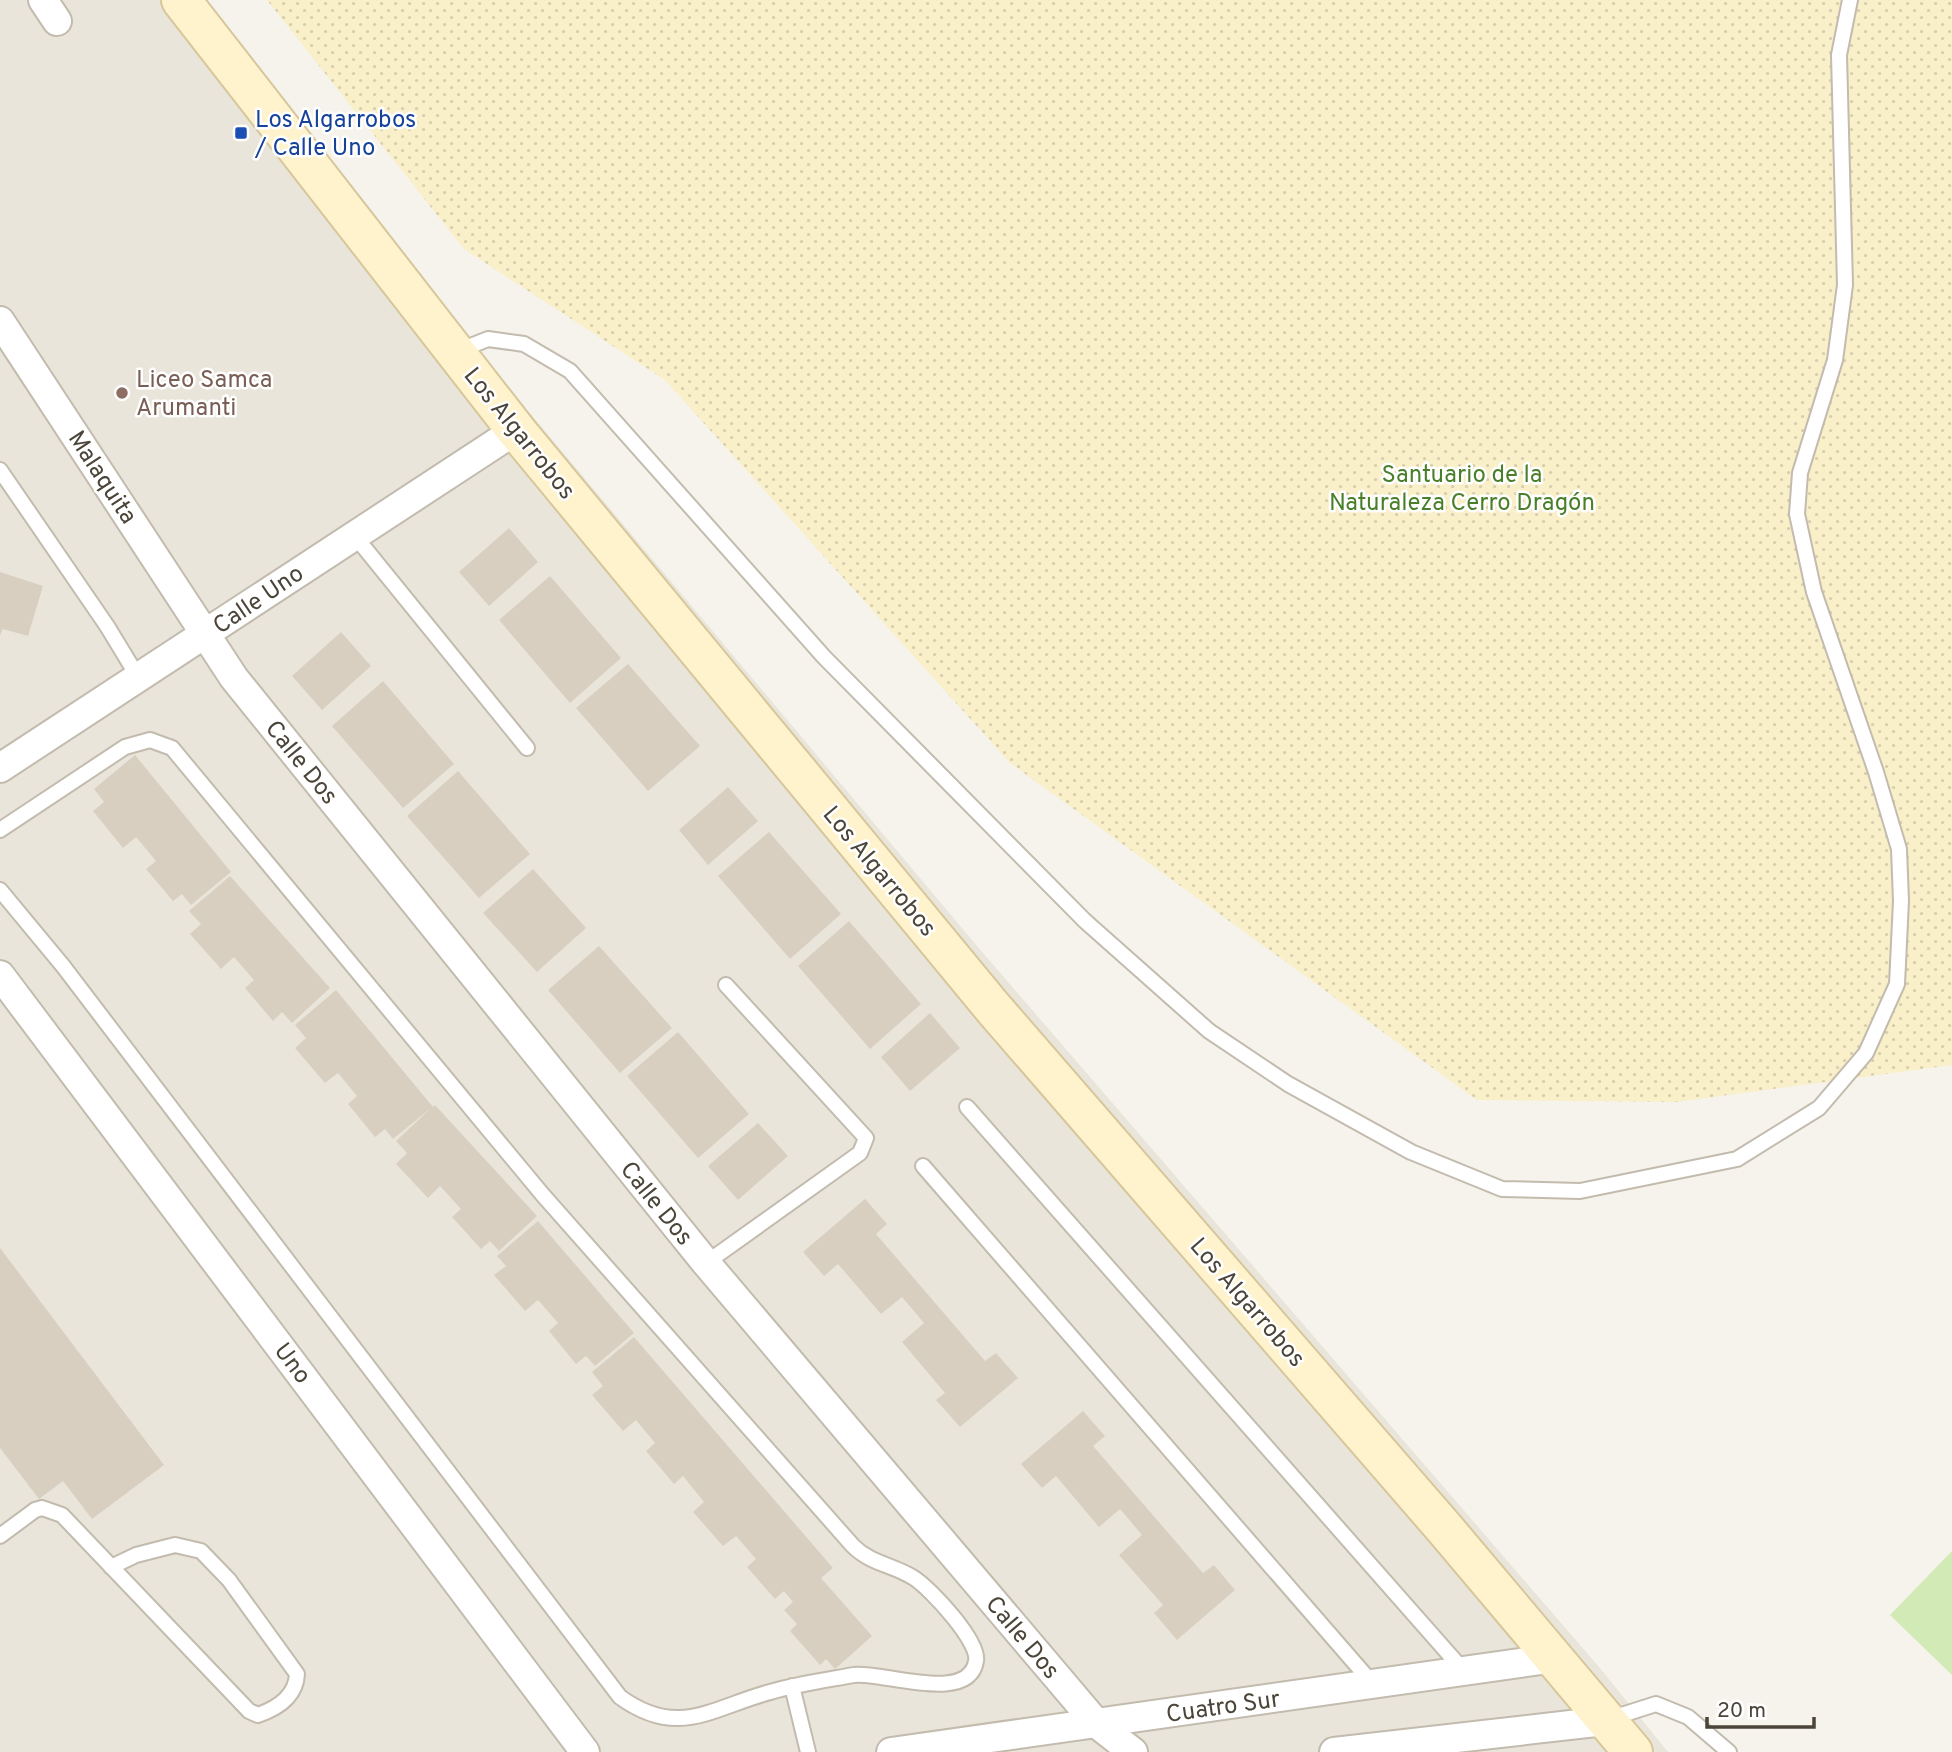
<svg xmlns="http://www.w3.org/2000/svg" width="1952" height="1752" viewBox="0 0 1952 1752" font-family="Overpass,sans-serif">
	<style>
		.residential { fill: #eae5da }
		.sand { fill: url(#sand-dots) }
		.pitch { fill: #d2eab5 }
		.building { fill: #d8cfc1 }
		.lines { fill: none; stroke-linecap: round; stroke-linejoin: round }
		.lane-casing { stroke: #c2bbae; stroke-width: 18 }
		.street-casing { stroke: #c2bbae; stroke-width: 32 }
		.secondary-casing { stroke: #d6c79b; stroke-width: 42 }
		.lane { stroke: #fff; stroke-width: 14 }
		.street { stroke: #fff; stroke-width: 28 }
		.secondary { stroke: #fff3cd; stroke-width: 38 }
		.transit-dot { fill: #1a4fb4; stroke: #fff; stroke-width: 2.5 }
		.education-dot { fill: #8d6e63; stroke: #fff; stroke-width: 2.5 }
		.labels { text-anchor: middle; stroke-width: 5; stroke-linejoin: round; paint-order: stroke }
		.transit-label { font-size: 24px; fill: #164399; stroke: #fff; text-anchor: start }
		.education-label { font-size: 24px; fill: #785e54; stroke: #fff; text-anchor: start }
		.street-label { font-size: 24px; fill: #4b4439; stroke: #fff }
		.park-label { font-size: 24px; fill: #4a7f2a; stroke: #fff }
	</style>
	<defs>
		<pattern id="sand-dots" width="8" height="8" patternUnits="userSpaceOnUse" patternTransform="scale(1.75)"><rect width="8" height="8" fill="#f9efc9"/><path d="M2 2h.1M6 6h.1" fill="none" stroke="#d7cead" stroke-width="1.8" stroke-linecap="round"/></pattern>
	</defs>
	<rect width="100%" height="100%" fill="#f6f3ec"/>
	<path class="residential" d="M0 0H201L518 399 977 946 1599 1667 1668 1752H0Z"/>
	<path class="sand" d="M267 0H1952V1065L1676 1102 1477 1100 1010 763 665 380 464 249Z"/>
	<path class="pitch" d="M1952 1551V1675L1890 1615Z"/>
	<path class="building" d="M509 528 538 562 489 606 459 572Z
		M0 572 43 586 28 636 3 629 0 635Z
		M550 576 621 658 570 703 499 620Z
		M341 632 371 666 322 710 292 676Z
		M628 664 700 746 648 791 576 708Z
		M383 681 454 764 403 808 332 726Z
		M135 755 231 872 191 905 182 894 173 901 146 869 156 861 136 837 123 848 93 811 104 802 94 789Z
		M458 771 530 854 479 898 407 816Z
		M728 787 758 821 708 865 679 830Z
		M769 832 841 914 790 959 718 876Z
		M533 869 586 928 537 972 483 913Z
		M230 876 330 988 292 1023 282 1012 273 1021 245 988 254 980 234 957 221 969 190 934 201 924 189 911Z
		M849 921 921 1004 870 1049 798 966Z
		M599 946 672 1028 620 1073 548 990Z
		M336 990 433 1107 435 1105 537 1216 499 1251 490 1241 481 1249 452 1217 461 1209 440 1186 428 1198 396 1164 407 1153 396 1141 431 1108 393 1139 385 1129 375 1137 348 1104 357 1096 338 1073 325 1083 295 1048 306 1038 295 1025Z
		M930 1013 960 1048 910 1091 881 1057Z
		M678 1032 749 1114 698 1158 627 1076Z
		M758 1123 788 1156 738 1200 708 1166Z
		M865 1199 887 1224 876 1234 985 1361 996 1353 1018 1378 960 1427 936 1400 945 1393 902 1342 924 1323 902 1297 881 1314 838 1264 824 1276 803 1252Z
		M538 1221 634 1333 595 1366 586 1356 576 1364 549 1331 558 1323 538 1300 525 1311 494 1275 506 1266 497 1256Z
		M0 1248 164 1465 92 1519 63 1481 39 1499 0 1448Z
		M634 1337 833 1568 821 1578 872 1636 835 1669 826 1659 820 1665 790 1631 797 1624 784 1610 793 1602 784 1591 775 1599 747 1567 756 1559 736 1536 723 1546 693 1512 704 1502 683 1476 674 1484 646 1451 655 1443 636 1420 623 1431 592 1395 603 1386 592 1372Z
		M1083 1411 1105 1436 1093 1446 1203 1573 1214 1565 1235 1590 1177 1640 1154 1613 1163 1605 1119 1555 1142 1535 1120 1509 1099 1527 1056 1476 1042 1488 1021 1464Z"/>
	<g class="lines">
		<defs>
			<path id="lane" d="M458 351 488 339 524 344 570 371 824 657 1085 921 1209 1031 1288 1084 1411 1152 1502 1189 1580 1191 1737 1159 1819 1108 1866 1053 1897 984 1901 901 1899 849 1876 772 1814 592 1797 514 1800 473 1835 360 1845 285 1839 55 1850 0
				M0 470 107 626 138 677
				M354 535 527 748
				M0 830 125 747 150 740 172 748 542 1194 853 1546C871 1564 894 1565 914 1578 931 1589 980 1642 976 1661 969 1705 882 1671 854 1675 826 1680 797 1684 770 1692 711 1708 678 1739 620 1697L63 966 0 890
				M967 1107 1463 1670
				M923 1166 1373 1684
				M706 1263 860 1153 866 1138 726 985
				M0 1536 35 1510 42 1508 62 1515 249 1711 258 1715C278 1708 296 1696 297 1674L229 1580 201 1551 175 1545 136 1555 111 1567
				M792 1686 808 1752
				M1609 1719 1656 1704 1688 1717 1729 1752"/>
			<path id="street" d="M43 0 57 21
				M0 321 234 678 706 1263 1097 1724 1133 1752
				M0 768 516 430
				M0 975 585 1752
				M891 1752 1555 1658
				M1334 1752 1605 1721"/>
			<path id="secondary" d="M181 0 516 430 994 1009 1445 1529 1633 1752"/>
		</defs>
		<use href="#lane" class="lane-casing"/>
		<use href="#street" class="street-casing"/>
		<use href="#secondary" class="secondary-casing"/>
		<use href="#lane" class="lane"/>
		<use href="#street" class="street"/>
		<use href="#secondary" class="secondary"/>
	</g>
	<rect class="transit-dot" x="234" y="126" width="14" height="14" rx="3.5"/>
	<circle class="education-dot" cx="122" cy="393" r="7"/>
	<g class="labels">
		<g class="transit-label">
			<text x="255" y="127">Los Algarrobos<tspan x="255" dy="28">/ Calle Uno</tspan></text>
		</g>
		<g class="education-label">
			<text x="136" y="387">Liceo Samca<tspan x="136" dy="28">Arumanti</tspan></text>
		</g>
		<g class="street-label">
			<text transform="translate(520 433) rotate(51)" y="8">Los Algarrobos</text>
			<text transform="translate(103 477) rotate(57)" y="8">Malaquita</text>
			<text transform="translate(258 599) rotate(-34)" y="8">Calle Uno</text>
			<text transform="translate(302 762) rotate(51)" y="8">Calle Dos</text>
			<text transform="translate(880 871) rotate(50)" y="8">Los Algarrobos</text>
			<text transform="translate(657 1203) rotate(51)" y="8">Calle Dos</text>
			<text transform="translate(1248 1302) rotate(49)" y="8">Los Algarrobos</text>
			<text transform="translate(293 1363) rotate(53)" y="8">Uno</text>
			<text transform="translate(1023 1637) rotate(50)" y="8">Calle Dos</text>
			<text transform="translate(1223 1706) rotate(-8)" y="8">Cuatro Sur</text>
		</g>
		<g class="park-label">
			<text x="1462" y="482">Santuario de la<tspan x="1462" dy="28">Naturaleza Cerro Dragón</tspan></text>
		</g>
	</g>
	<path d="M1707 1717v10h107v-10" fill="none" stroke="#4b4439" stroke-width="3.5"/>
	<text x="1717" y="1717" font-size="21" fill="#4b4439" stroke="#ffffff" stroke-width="5" paint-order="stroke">20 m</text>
</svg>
